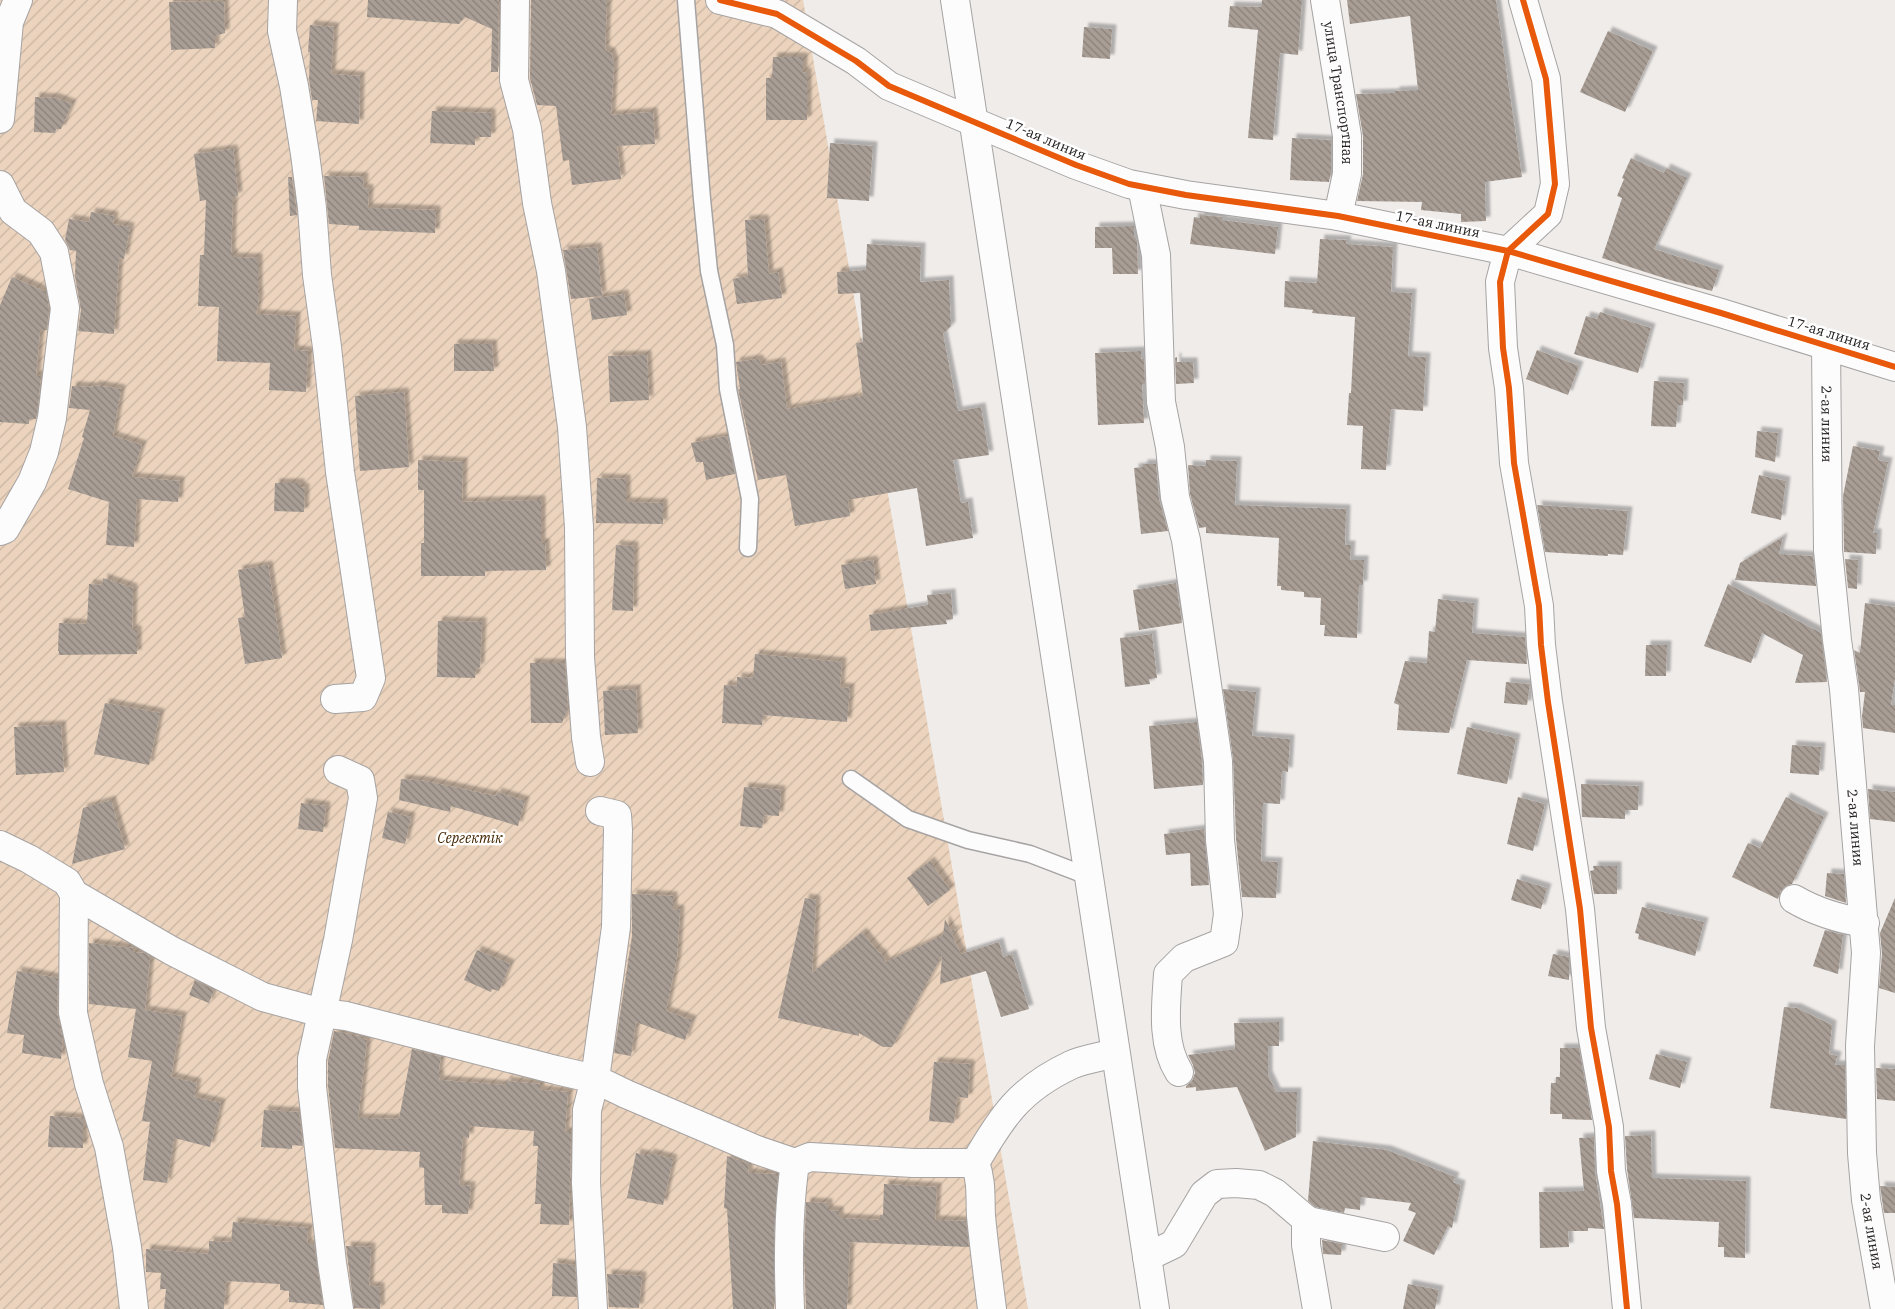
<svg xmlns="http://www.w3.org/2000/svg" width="1895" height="1309" viewBox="0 0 1895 1309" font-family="'IBM Plex Serif',serif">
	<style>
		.garden { fill: url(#garden-furrows) }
		.building { fill: url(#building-back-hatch); filter: url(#shadow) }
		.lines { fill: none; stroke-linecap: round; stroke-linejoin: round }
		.lane-casing { stroke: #a6a3a2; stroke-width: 19 }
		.street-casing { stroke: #a6a3a2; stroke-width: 30 }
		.secondary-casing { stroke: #a6a3a2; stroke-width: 30 }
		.primary-casing { stroke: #a6a3a2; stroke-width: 30 }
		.lane { stroke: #fdfcfc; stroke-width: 16 }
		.street { stroke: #fdfcfc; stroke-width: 28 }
		.secondary { stroke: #fdfcfc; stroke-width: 28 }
		.primary { stroke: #fdfcfc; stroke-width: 28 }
		.cycleway-casing { stroke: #fff; stroke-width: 9 }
		.cycleway { stroke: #e8590c; stroke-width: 6 }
		.labels { text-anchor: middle; stroke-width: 5; stroke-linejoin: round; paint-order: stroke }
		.street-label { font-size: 14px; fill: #232120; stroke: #fff }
		.park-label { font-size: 14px; font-style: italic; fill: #442500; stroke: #fff }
	</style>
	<defs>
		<pattern id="garden-furrows" width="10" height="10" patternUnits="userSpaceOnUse" patternTransform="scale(1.25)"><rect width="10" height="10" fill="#ebd3bd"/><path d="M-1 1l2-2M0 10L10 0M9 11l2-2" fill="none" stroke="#c9b5a2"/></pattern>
		<pattern id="building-back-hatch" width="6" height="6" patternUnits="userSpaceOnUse" patternTransform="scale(1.25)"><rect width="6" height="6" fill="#a99e95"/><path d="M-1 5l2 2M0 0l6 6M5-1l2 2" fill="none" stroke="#898079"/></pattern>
		<filter id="shadow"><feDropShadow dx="4.5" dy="-4.5" stdDeviation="1" flood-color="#0004"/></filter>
	</defs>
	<rect width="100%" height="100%" fill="#efecea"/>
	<path class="garden" d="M0 0H803L1028 1309H0Z"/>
	<path class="building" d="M368 0H499L498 72H491L492 29 465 17 459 24 367 17Z
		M531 0H607L605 50 611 53 614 63 611 115 653 112 655 144 617 146 621 179 572 185 569 160 563 161 556 106 537 105 530 78Z
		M1262 0H1302L1298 55 1280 53 1273 140 1248 138 1258 30 1228 27 1230 6 1261 7Z
		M1347 0H1496L1522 177 1485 182 1486 221 1461 222V214L1421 210 1422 202 1357 201 1363 174V136L1356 94 1395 93V91L1418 90 1410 16 1350 24Z
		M224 1 225 33 215 36V48L171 50 169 2Z
		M310 25 334 27 331 74 360 76 359 124 316 121 318 100H312L309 80 310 52H308Z
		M1084 27 1112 29 1110 59 1082 57Z
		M1608 31 1653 51 1625 112 1580 92Z
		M773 57H803V73L807 72V120H766V78H772Z
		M35 97 56 98 72 104 61 129H56L55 133 34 132Z
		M432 111 491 113V137H475V145L430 143Z
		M1292 138 1331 140V172L1329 182 1290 180Z
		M830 143 873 146 869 201 827 198Z
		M233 149 238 196 233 197 231 253H233V257L258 258V293L259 297 256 314 296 316 294 350 308 351 306 392 269 390 270 363 217 361 219 307 198 306 200 255H204L206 200 200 201 194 154Z
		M1631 158 1664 173 1666 168 1687 178 1654 249 1719 270 1712 291 1670 280 1602 258 1622 198 1617 196 1624 179 1622 178Z
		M324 176 364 177 363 188 369 189 368 208 436 210 435 233 359 230V226L329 224Z
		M288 177H292L297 215 290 216Z
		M91 212 114 216 113 224 130 227 124 259 119 258 114 334 78 331 81 310 75 276 76 251 70 250 65 240 69 219 89 222Z
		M1200 215 1222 217V220L1278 227 1275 254 1190 244 1194 217 1200 218Z
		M764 219 769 274 778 272 782 298 737 304 733 279 748 276 745 220Z
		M1134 226V238H1136L1137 241 1138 274H1113L1112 248H1095V227Z
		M1320 239 1347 240 1346 244 1393 247 1391 292 1412 293 1408 356 1426 357 1423 411 1391 409 1386 470 1361 469 1363 426 1347 425 1349 393H1351L1355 317 1312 313 1313 310 1284 307 1285 281 1317 283Z
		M867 244 921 247 920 282 949 280 951 326 943 334 958 411 981 407 989 455 953 460 961 503 968 502 973 538 926 546 917 488 848 500 850 516 795 526 786 475 758 480 738 389H740L736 362 758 359 762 365 781 362 787 409 863 396 856 343 863 342 860 293 838 294 837 272 866 270Z
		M597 247 602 296 571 299 563 250Z
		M12 277 46 292 49 309 47 330H40L36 376H41L37 415 36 419H29V424L0 422V305Z
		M624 294 627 315 592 320 589 299Z
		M1600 312 1651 328 1638 373 1574 354 1586 316 1597 319Z
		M454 344H492L494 371H454Z
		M1537 350 1579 366 1568 395 1526 379Z
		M1141 351V359L1144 358 1145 384H1142L1144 423 1098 425 1095 353Z
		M647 355 649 400 610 402 608 356Z
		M1177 357V362H1193L1194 383 1176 384 1175 358Z
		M1654 381 1684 383 1683 405H1678L1676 427 1651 426Z
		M94 385 121 389 113 436 142 445 132 477 180 481 178 502 137 499 134 547 106 545 109 502 68 489 84 438 82 437 90 410 69 408 72 386 94 387Z
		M404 392 409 467 360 471 355 396Z
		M1757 431 1778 433 1775 462 1755 457Z
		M727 436 735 474 706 480 703 462H696L691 443Z
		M1853 446 1880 451 1878 460 1888 462 1873 533H1877L1876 554 1844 552 1843 496Z
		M418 460 463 462 462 502 541 500V543H545L546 570 485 571V576H421V543H424V490H418Z
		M1206 460 1237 461 1235 505 1346 509 1345 545H1351L1350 560H1364L1363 585H1359L1357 638 1324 636 1325 625H1320L1321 598 1304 597V592L1281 590V586H1277L1279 538 1206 533V527L1199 528 1190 494 1188 465 1206 466Z
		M1143 464H1156L1159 499 1168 531 1141 534 1134 468 1143 467Z
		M1759 475 1786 481 1781 520 1751 513Z
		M597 478 626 479V502L663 503V524L596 523Z
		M275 483H300V487L305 488 304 512 274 511Z
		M1537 505 1628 511 1623 555 1608 554V556L1545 552Z
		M1783 537 1779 554 1813 556 1816 586 1735 580 1740 563Z
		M616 545 634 546 633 611 612 610Z
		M1845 559 1858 560 1857 589 1848 588Z
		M873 560 876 584 845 589 841 565Z
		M268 565 282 658 245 664 238 618 245 617 238 570Z
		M103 578 133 588 132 630H137V654L59 655V651H58L59 623 87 624 89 584 103 585Z
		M1176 583 1182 623 1139 630 1133 590Z
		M1728 584 1821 633 1827 682 1795 683 1803 655 1762 633 1751 663 1704 646Z
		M951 593 953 619 946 620 947 624 871 631 869 615 928 605 927 595Z
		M1438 599 1474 603 1472 633 1525 637 1527 664 1467 660 1449 733 1397 730 1399 705 1394 703 1405 661 1427 663 1429 631 1435 632Z
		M1865 603 1895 607V678L1891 705H1895V733L1863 728 1862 716 1865 692H1860L1854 650 1860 653Z
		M438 621 482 622 480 667 476 669 475 678 437 677Z
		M1152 634 1157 678 1149 679 1150 684 1125 687 1120 638Z
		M1646 645H1667L1666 676H1645Z
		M755 654 842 662 840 687 850 688 847 722 763 715 762 725 722 723 724 685 737 686V677L753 678Z
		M530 663H565L568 709 562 723H531Z
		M1506 682 1530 684 1527 705 1504 703Z
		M636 689 638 733 605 735 603 691Z
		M1223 689 1256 692 1252 736 1290 739 1288 772 1282 771 1280 804 1263 803 1261 861 1278 862 1276 898 1242 897 1236 839 1233 759Z
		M105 703 160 713 149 765 94 754Z
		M1197 722 1202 762 1203 785 1154 789 1149 726Z
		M61 725 64 772 16 775 14 727Z
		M1467 727 1516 738 1507 784 1457 774Z
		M1792 745 1821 747 1819 775 1790 773Z
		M401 779 425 781 496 796 497 792 525 801 518 826 451 806 450 812 399 800Z
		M1581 784 1639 786 1638 810H1625V819L1582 817Z
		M744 787 781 790 779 816 764 815 762 828 740 826Z
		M1868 789 1895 792V822L1870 819Z
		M1518 797 1545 804 1533 851 1507 844Z
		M1786 797 1824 817 1792 884 1786 886 1781 891 1778 899 1732 877 1748 843 1760 848Z
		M111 800 125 849 72 864 83 808Z
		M301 803 326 806 323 832 298 829Z
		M388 812 411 817 405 844 382 838Z
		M1204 829 1209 885 1191 886 1190 853 1166 855 1164 834Z
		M930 861 950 890 928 906 907 878Z
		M1593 866H1617V894H1594L1590 871 1594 870Z
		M1827 873 1844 874 1846 903 1825 896Z
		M1517 879 1547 888 1541 909 1511 900Z
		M632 894 673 896V909L680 910 677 957 666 1011 692 1020 685 1040 636 1022 631 1056 614 1053 632 936Z
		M805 898 816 900 812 973 862 932 879 953 880 952 886 962 943 935 945 919 951 931 956 929 952 935 961 954 999 942 1003 957 1012 954 1029 1009 1001 1017 986 971 940 984 942 955 892 1047H883L859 1033V1036L778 1018Z
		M1895 898V993L1879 988 1882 954 1880 933Z
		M1642 907 1704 922 1695 956 1638 939 1639 934 1635 933Z
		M1825 930 1843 935 1838 974 1813 966Z
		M89 943 133 948V952L145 953 150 957 145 1010 138 1009 182 1016 171 1077 197 1083 194 1097 221 1103 210 1147 174 1138 167 1183 143 1180 150 1122 142 1121 152 1061 128 1057 136 1009 89 1004Z
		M477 950 510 964 499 991 492 989 491 992 464 980Z
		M1553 954 1569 957V980L1548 976Z
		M17 971 58 978 57 1013 63 1041 61 1059 22 1053 24 1035 7 1033Z
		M195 980 214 990 209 1003 189 995Z
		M1784 1007 1797 1008 1832 1025 1829 1054 1837 1056 1835 1065H1845L1846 1119 1770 1108Z
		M1279 1022V1046H1268V1075L1276 1092H1297L1296 1137 1265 1151 1237 1087 1196 1091V1087L1186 1088V1086L1192 1081 1195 1073 1193 1065 1188 1055 1235 1049 1234 1023Z
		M334 1031 364 1037 363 1039 367 1040 358 1118 399 1119 412 1049 441 1057 438 1075H440L439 1080 506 1085V1081L540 1084V1090L568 1092 565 1132H571L569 1225 540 1224 541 1204H535L538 1146H533L534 1131 470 1126 469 1138 463 1137 459 1185 471 1186 468 1214 442 1213V1205H425L424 1168 419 1167 420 1152 335 1148 328 1086V1061Z
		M1560 1048H1579L1592 1120 1562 1119V1114H1550L1551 1083H1556V1077H1560Z
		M1656 1054 1687 1062 1680 1088 1649 1079Z
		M934 1062 970 1064 968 1098 957 1097 954 1123 929 1121Z
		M1876 1068 1895 1069V1101L1877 1099Z
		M264 1110 299 1112 303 1146 292 1145V1149L261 1147Z
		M50 1116 83 1118V1148L48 1147Z
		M1651 1135 1652 1178 1746 1181 1745 1258 1724 1257V1247H1718L1719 1222 1634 1218 1627 1169 1625 1136Z
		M1594 1137 1595 1172 1604 1229 1588 1228V1231H1568L1569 1247 1540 1248 1539 1192 1584 1191 1579 1138Z
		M1313 1141 1387 1150 1455 1177 1453 1182 1461 1185 1452 1228 1448 1226 1434 1255 1403 1241 1416 1213 1408 1210 1411 1203 1361 1197 1360 1210 1345 1208 1344 1213 1315 1207 1308 1201Z
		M636 1153 649 1156V1153L673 1159 663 1205 627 1198Z
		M727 1156 749 1164 748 1173 778 1174 774 1235V1309H733L727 1209 724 1208Z
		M884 1184 937 1187 935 1220 966 1221 969 1247 850 1242 847 1309H806L804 1254 806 1202 828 1203V1210L839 1211V1218L880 1220V1215H883Z
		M1880 1186 1895 1187V1213H1884Z
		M233 1222 308 1228 307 1244H314L323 1305 289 1302V1291L280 1290V1284L226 1281 224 1309H164L166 1289H160L161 1273 146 1272V1249L209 1254V1241L231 1242Z
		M1322 1240 1342 1244 1341 1255 1323 1254Z
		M346 1246 371 1247 369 1286 380 1287V1309L354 1308Z
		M553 1263 575 1265 577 1297 552 1296Z
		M607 1274 642 1276 639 1308 609 1307Z
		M1408 1284 1439 1290 1435 1309H1403Z"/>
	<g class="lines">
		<defs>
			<path id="lane" d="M686 0 702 199 709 271 725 345 728 389 750 499 748 548
				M851 779 908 819 968 840 1030 854 1090 877"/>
			<g id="street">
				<path d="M283 0 282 31 294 86 305 154 312 208 317 275 327 347 340 472 371 678 363 697 335 699"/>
				<path d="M515 0 514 80 527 129 537 203 551 271 572 427 579 527 580 657 586 737 590 762"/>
				<path d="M720 0 777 14 856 61 889 86 974 122"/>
				<path id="s1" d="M1325 0 1347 136V174L1338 216"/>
				<path d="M1523 0 1546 79 1555 184 1548 214 1508 251 1500 282 1503 348 1509 388 1514 463 1539 606 1541 645 1548 702 1580 909 1591 1028 1609 1127 1611 1171 1617 1204 1627 1309"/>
				<path d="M0 119 9 22 18 0"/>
				<path d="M0 185 13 211 41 232 54 252 65 308 52 418 44 452 32 482 5 529 0 531"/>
				<path d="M1142 187 1156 255 1161 402 1170 447 1175 497 1186 540 1218 761 1220 840 1228 914 1224 942 1184 958 1168 974C1166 1005 1161 1044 1179 1072"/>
				<path id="s2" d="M1826 345 1828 550 1837 640 1844 689 1866 953 1860 1046 1862 1153 1866 1200 1885 1309"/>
				<path d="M338 770 360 780 363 798 338 940 312 1059V1087L332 1263 339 1309"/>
				<path d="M600 811 617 815 618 830 616 927 595 1079 626 1094 757 1150 795 1163 810 1157 913 1163H975C1002 1116 1020 1089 1071 1065 1084 1059 1101 1057 1115 1053"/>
				<path d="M0 845 29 859 67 882 74 894 172 951 263 997 322 1013 346 1016 556 1070 595 1079 587 1110 586 1183 593 1309"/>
				<path d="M74 894 73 1013 89 1084 109 1147 127 1247 134 1309"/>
				<path d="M1794 899C1816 912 1840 919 1865 923"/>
				<path d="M975 1163C982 1181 980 1197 981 1216 984 1247 988 1278 992 1309"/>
				<path d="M1306 1219V1245L1317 1309"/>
				<path d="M1147 1257 1174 1244 1204 1194 1217 1184 1236 1183 1259 1185 1275 1193 1308 1221 1385 1237"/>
				<path d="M790 1309C788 1260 788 1211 795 1163"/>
			</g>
			<path id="secondary" d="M974 122 1076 165 1129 184 1186 195 1338 216 1508 251 1721 313 1895 367"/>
			<path id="primary" d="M955 0 1155 1309"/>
		</defs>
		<use href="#lane" class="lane-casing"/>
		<use href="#street" class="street-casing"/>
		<use href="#secondary" class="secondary-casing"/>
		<use href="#primary" class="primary-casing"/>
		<use href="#lane" class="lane"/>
		<use href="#street" class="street"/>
		<use href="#secondary" class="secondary"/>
		<use href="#primary" class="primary"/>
		<defs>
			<path id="cycleway" d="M720 0 777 14 856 61 889 86 1076 165 1129 184 1186 195 1338 216 1508 251 1721 313 1895 367
				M1523 0 1546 79 1555 184 1548 214 1508 251 1500 282 1503 348 1509 388 1514 463 1539 606 1541 645 1548 702 1580 909 1591 1028 1609 1127 1611 1171 1617 1204 1627 1309"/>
		</defs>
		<use href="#cycleway" class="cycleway-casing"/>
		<use href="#cycleway" class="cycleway"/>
	</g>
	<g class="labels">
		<g class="street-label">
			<text dy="5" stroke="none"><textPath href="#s1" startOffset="94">улица Транспортная</textPath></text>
			<text transform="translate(1046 139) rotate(23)" y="5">17-ая линия</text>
			<text transform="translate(1438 224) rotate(12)" y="5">17-ая линия</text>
			<text transform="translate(1829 333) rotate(17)" y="5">17-ая линия</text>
			<text dy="5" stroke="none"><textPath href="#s2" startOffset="79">2-ая линия</textPath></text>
			<text dy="5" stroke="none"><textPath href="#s2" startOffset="484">2-ая линия</textPath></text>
			<text dy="5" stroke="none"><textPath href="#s2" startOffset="889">2-ая линия</textPath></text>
		</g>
		<g class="park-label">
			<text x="470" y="843">Сергектік</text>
		</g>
	</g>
</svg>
